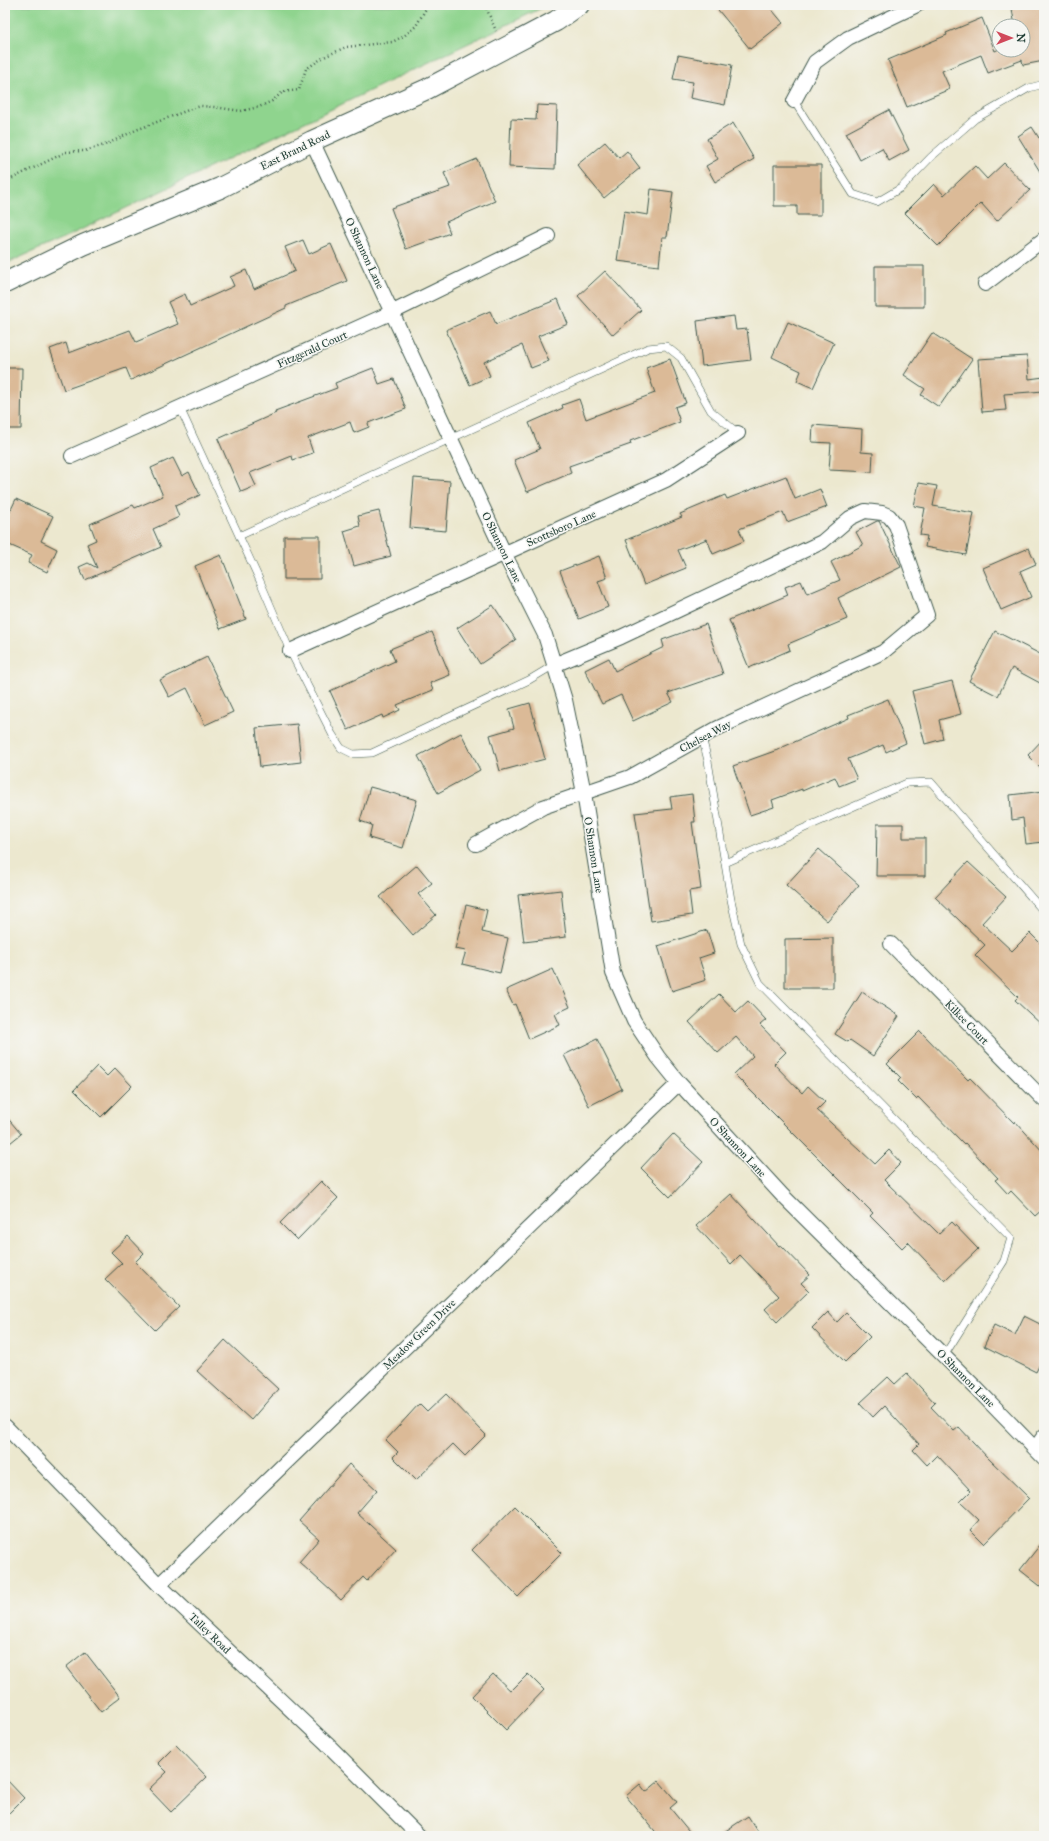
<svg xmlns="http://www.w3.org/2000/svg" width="1049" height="1841" viewBox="0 0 1049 1841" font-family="'IM FELL Great Primer',serif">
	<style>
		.green { fill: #8fd48e; stroke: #578861 }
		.building { fill: #dbba97 }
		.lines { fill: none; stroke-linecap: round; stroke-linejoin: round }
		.service-casing { stroke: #3e574b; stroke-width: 8 }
		.minor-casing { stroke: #3e574b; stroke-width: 16 }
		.secondary-casing { stroke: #3e574b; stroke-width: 22 }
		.path { stroke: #3e574b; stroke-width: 2.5; stroke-dasharray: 1 3; stroke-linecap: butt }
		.service { stroke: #fff; stroke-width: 7 }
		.minor { stroke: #fff; stroke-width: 14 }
		.secondary { stroke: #fff; stroke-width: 20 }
		.labels { text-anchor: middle; stroke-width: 3; stroke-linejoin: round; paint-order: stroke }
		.street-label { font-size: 11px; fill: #1f3d34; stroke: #f6f6f2 }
	</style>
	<rect width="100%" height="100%" fill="#f6f6f2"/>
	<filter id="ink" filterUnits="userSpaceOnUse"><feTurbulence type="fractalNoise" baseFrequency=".025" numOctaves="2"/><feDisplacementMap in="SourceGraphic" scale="8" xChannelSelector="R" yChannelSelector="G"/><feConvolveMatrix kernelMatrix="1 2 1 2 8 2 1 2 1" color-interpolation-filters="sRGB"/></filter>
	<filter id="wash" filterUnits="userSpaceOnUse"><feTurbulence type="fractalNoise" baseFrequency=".012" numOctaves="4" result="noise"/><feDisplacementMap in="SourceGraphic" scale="16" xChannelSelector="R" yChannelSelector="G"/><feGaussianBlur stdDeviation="0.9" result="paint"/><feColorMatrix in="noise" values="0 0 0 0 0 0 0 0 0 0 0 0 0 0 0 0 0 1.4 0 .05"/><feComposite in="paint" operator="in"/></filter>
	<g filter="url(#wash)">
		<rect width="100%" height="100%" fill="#ece8cf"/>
		<path class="green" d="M5 5H548L66 237 5 264Z"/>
		<g id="blocks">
			<path class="building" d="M714 5H768L783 23 750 49Z
				M1034 5H1044V61L1023 65 1022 60 988 73 981 55 942 71 950 89 907 107 888 60 947 35 946 33 982 18 995 51 999 49 1023 50V26H1015L1012 9Z
				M678 55 732 65 725 105 690 98 693 82 673 79Z
				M537 105 557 106 555 169 509 167 511 119 536 120Z
				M889 110 909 150 889 161 882 148 860 160 846 133Z
				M733 123 754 159 715 182 706 166 718 159 707 139Z
				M1032 127 1039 138 1044 135V178L1018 136Z
				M605 142 619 158 627 151 640 168 604 198 577 165Z
				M477 159 495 201 446 222 450 233 406 249 391 208 450 187 444 173Z
				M1004 163 1030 190 997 221 981 203 938 246 905 213 934 184 944 195 975 166 987 179Z
				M774 165H821V215H797V206H774Z
				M651 189 673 192 667 237H662L659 266 617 261 624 211 648 215Z
				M303 240 309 254 331 244 347 281 286 306V308L131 380 126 368 64 390 50 349 66 343 69 353 130 330 136 342 178 324 168 302 185 294 190 306 234 286 230 277 246 270 254 289 295 271 285 247Z
				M875 266H924V307H875Z
				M605 271 641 310 613 335 578 296Z
				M558 299 568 324 538 336 549 361 531 368 522 345 484 362 490 376 470 385 446 330 490 311 496 324Z
				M734 316 736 330 747 329 751 360 702 366 697 321Z
				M788 322 834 343 813 388 797 381 801 371 772 357Z
				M932 333 972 359 939 407 921 395 925 389 904 375Z
				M1027 356 1029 379 1044 377V391L1004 394 1006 410 982 412 978 359Z
				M670 359 686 403 675 407 680 422 630 441 631 444 569 466 571 473 527 492 514 460 540 449 529 423 563 408 562 405 579 399 586 419 655 393 646 368Z
				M5 368H22L21 429H5Z
				M373 368 379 384 394 379 406 409 368 423 369 427 354 433 350 422 308 438 313 453 293 460 292 456 250 473 256 486 241 492 218 439 276 413 275 411 337 388 335 383Z
				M813 425 862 429 861 452 873 453 872 472 829 470 831 443 812 442Z
				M173 458 182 476 189 472 200 495 175 506 179 517 153 529 161 547 85 580 79 567 88 563 97 568 87 544 96 540 90 524 133 505 135 508 163 496 151 468Z
				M786 476 795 499 820 489 827 507 787 522 783 512 739 529 744 541 713 554 707 539 678 550 686 568 644 585 626 540 682 517 680 514 725 495 727 499Z
				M414 478 450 481 446 531 410 528Z
				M919 483 937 486 933 506 974 513 966 555 925 547 927 536 920 535 925 508 914 506Z
				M16 499 53 516 41 541 57 549 47 572 28 563 32 555 5 543V522Z
				M379 511 391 556 354 566 344 531 360 526 358 516Z
				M877 521H879L901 567 838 598 847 619 788 644 790 650 749 668 729 620 788 595 785 587 801 581 807 594 840 580 831 562 863 545 856 532Z
				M284 536H320V579H284Z
				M1029 548 1036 564 1020 571 1031 597 1001 610 983 568Z
				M221 555 246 619 220 629 195 566Z
				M599 556 607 578 598 581 608 607 579 619 560 571Z
				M493 605 516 640 480 664 457 628Z
				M706 624 723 674 668 693 673 702 633 721 621 695 602 704 585 670 609 658 615 671 664 647 662 640Z
				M995 631 1044 656V675L1040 683 1012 668 998 696 969 681Z
				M432 632 450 675 430 683 433 690 397 705 400 710 383 718 382 715 348 730 330 691 395 661 390 649Z
				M207 657 233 712 205 725 187 688 169 697 160 680Z
				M952 681 961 714 939 720 943 739 925 744 912 691Z
				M888 699 906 743 886 752 883 745 848 759 857 779 839 786 835 777 802 791V789L772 800 774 807 750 815 733 766 783 748V747L849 718 848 715Z
				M530 703 545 759 500 771 490 735 514 728 509 709Z
				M297 724 301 762 260 767 256 728Z
				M461 733 480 770 438 793 418 756Z
				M1044 738V771L1028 755Z
				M370 787 417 800 403 848 369 838 372 825 360 821Z
				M1044 791V842L1026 844 1023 818 1012 820 1010 795Z
				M692 794 695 822H692L701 889 689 891 692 915 651 921 635 813 672 809 670 797Z
				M877 824H903V838H925V876H876Z
				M819 849 859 885 827 921 786 885Z
				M968 862 1006 897 982 923 1012 951 1030 933 1044 947V1027L1015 1000 1018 997 975 955 985 945 935 897Z
				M417 865 432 883 418 894 436 915 413 935 380 897Z
				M561 890 566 937 524 942 518 895Z
				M466 905 487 910 482 932 508 938 500 973 462 964 466 951 455 949Z
				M707 930 714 953 699 958 706 980 672 991 658 946Z
				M833 938V988H785V939Z
				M553 969 570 1007 555 1014 560 1025 529 1039 515 1004 513 1005 506 990Z
				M862 992 899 1016 873 1056 850 1040 848 1042 835 1034Z
				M719 994 736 1012 748 1001 766 1020 760 1025 786 1052 774 1064 802 1093 808 1086 825 1102 817 1110 875 1164 889 1150 901 1163 884 1180 939 1234 952 1222 978 1249 945 1281 908 1242 902 1248 870 1216 873 1213 734 1074 753 1056 736 1037 718 1053 689 1022Z
				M920 1031 968 1080 970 1078 1014 1123 1015 1121 1044 1153V1208L1035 1216 1011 1191 1008 1194 995 1180 998 1178 965 1143 964 1144 918 1097 916 1099 898 1081 901 1078 887 1064Z
				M597 1039 622 1089 589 1106 564 1055Z
				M97 1066 107 1076 115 1068 132 1086 101 1117 74 1090Z
				M5 1115 21 1134 5 1147Z
				M673 1134 703 1162 670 1197 641 1168Z
				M321 1181 338 1198 297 1240 280 1223Z
				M731 1194 779 1246 781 1245 810 1275 801 1283 809 1291 777 1322 765 1309 779 1296 740 1255 731 1264 696 1226Z
				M128 1236 144 1253 135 1262 179 1307 155 1330 105 1279 122 1263 111 1252Z
				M828 1312 837 1322 846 1313 870 1337 845 1362 812 1328Z
				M1024 1316 1044 1326V1356L1036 1372 984 1346 994 1325 1015 1335Z
				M225 1340 278 1389 251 1420 197 1371Z
				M907 1373 935 1403 931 1407 954 1431 959 1427 987 1457 1029 1498 984 1544 970 1530 979 1520 960 1502 971 1491 937 1455 927 1465 913 1450 919 1444 884 1406 873 1417 860 1403 888 1377 895 1384Z
				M446 1394 486 1435 465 1456 453 1444 416 1480 393 1457 398 1452 386 1440 419 1404 427 1412Z
				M349 1464 377 1490 357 1513 396 1549 367 1581 363 1577 341 1600 299 1562 319 1539 299 1521Z
				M515 1506 562 1553 518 1597 472 1550Z
				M1044 1540V1589L1020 1570Z
				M85 1652 120 1697 101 1712 66 1667Z
				M493 1674 511 1691 528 1674 544 1690 506 1730 472 1696Z
				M176 1745 207 1777 171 1812 149 1789 167 1772 158 1763Z
				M5 1778 24 1798 5 1817Z
				M659 1781 677 1802 670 1808 693 1836H659L626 1796 640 1784 646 1792Z
				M748 1816 761 1836H718Z"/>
		</g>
	</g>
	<g filter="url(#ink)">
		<use href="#blocks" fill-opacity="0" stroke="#3e574b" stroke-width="1"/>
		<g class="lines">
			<defs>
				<path id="service" d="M794 101 853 194 877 202 901 188 931 157 975 119 1029 88 1044 84
					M180 408 260 581 290 651 332 734 341 748 353 754 372 753 529 680 554 665
					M239 536 648 348 666 346 681 358 711 411 738 433
					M702 737 708 761 731 900 741 944 760 983 1011 1238 1004 1261 944 1356
					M725 863 907 783 931 782 1044 912"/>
				<path id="minor" d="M794 101 815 62 848 38 917 5
					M312 141 504 553 545 635 565 700 584 793 613 973 634 1021 658 1057 679 1083 782 1195 976 1388 1044 1458
					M985 284 1044 239
					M72 456 393 312 548 236
					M290 651 666 480 738 433
					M476 844 543 807 630 777 718 728 883 652 927 615 896 525 889 516 882 513 865 511 850 518 822 542 621 637 554 665
					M891 944 1044 1100
					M5 1426 159 1585 327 1744 419 1836
					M1035 1449 1044 1436
					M159 1585 679 1083"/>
				<path id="secondary" d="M5 283 83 245 220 188 312 141 427 89 556 21 579 5"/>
			</defs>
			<use href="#service" class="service-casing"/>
			<use href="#minor" class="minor-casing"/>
			<use href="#secondary" class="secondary-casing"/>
			<path class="path" d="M485 5 496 31
				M5 182 66 152 84 151 105 145 136 130 191 109 201 106 214 107 241 111 259 107 272 101 283 92 299 90 306 69 324 57 346 47 392 42 404 36 416 26 428 5"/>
			<use href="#service" class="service"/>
			<use href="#minor" class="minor"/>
			<use href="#secondary" class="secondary"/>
		</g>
	</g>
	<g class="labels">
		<g class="street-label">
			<text transform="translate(295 150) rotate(-26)" y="4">East Brand Road</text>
			<text transform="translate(365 253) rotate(65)" y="4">O Shannon Lane</text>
			<text transform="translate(312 349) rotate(-24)" y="4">Fitzgerald Court</text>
			<text transform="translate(561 528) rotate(-24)" y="4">Scottsboro Lane</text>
			<text transform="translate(502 547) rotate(64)" y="4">O Shannon Lane</text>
			<text transform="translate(705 736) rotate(-28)" y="4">Chelsea Way</text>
			<text transform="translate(594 855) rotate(81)" y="4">O Shannon Lane</text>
			<text transform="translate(967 1022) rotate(46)" y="4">Kilkee Court</text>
			<text transform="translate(738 1147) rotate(47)" y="4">O Shannon Lane</text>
			<text transform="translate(419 1334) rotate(-44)" y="4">Meadow Green Drive</text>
			<text transform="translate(966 1378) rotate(45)" y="4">O Shannon Lane</text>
			<text transform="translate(210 1633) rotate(44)" y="4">Talley Road</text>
		</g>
	</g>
	<rect width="1049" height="1841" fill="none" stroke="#f6f6f2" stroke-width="20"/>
	<g transform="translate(1011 38) rotate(90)"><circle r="19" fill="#f6f6f2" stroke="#a0aca6"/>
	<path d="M0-3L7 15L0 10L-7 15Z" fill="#d1495b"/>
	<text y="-6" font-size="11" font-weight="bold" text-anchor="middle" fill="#1f3d34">N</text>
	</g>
</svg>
